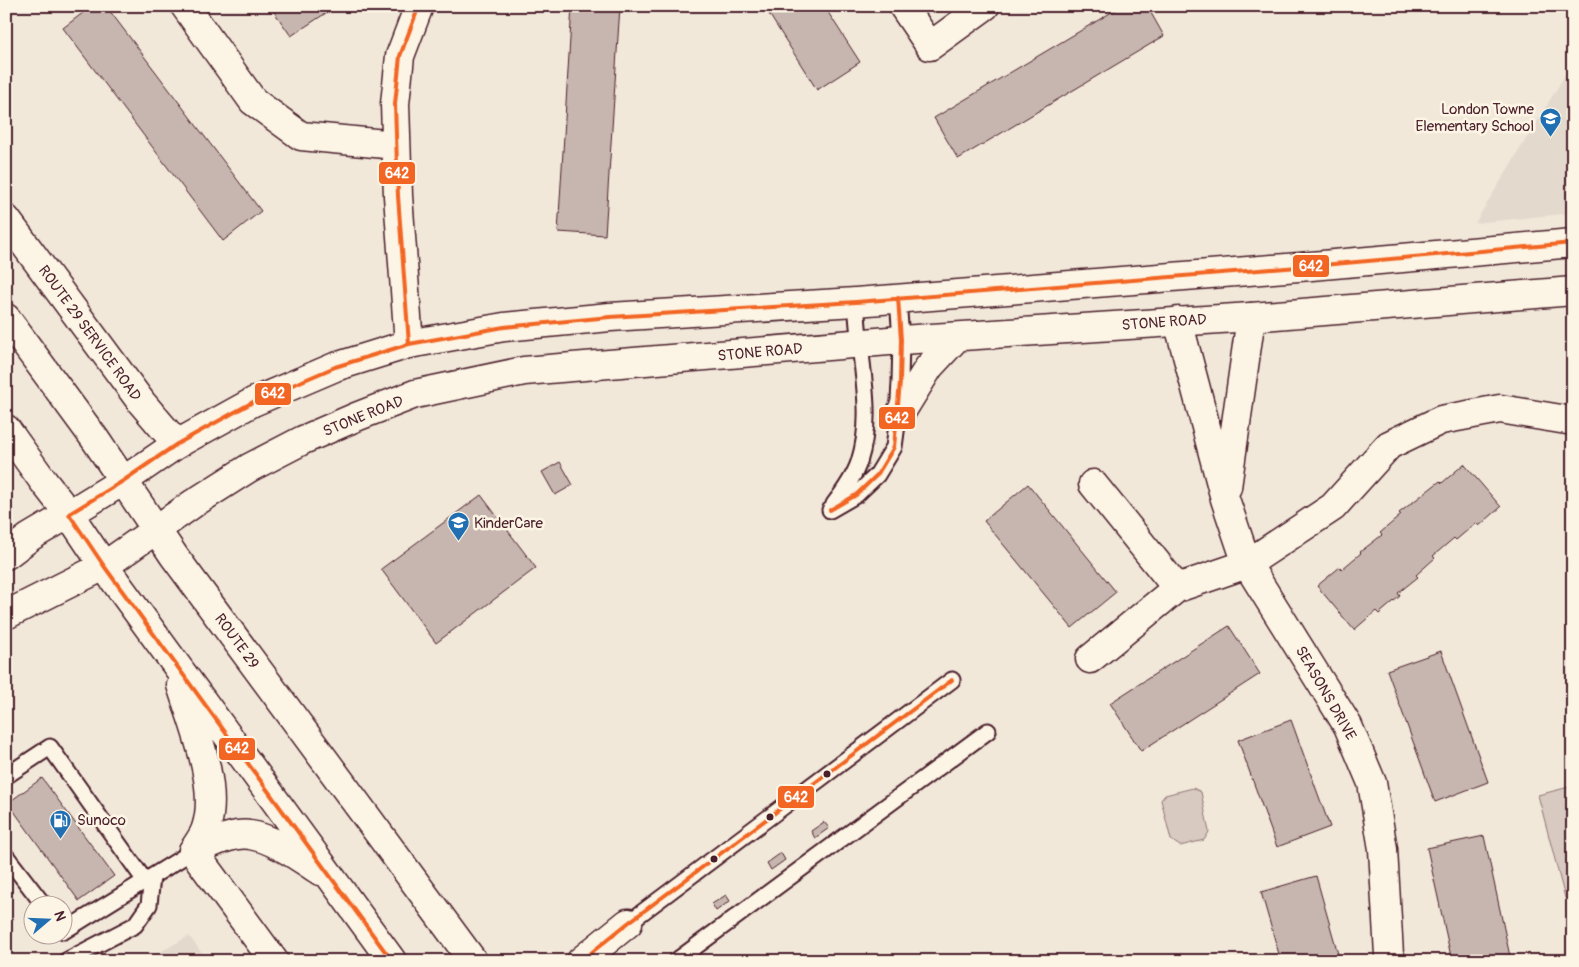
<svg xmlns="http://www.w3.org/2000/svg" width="1579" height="967" viewBox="0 0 1579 967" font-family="Pangolin,sans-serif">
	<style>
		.built { fill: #e4d9cd }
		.green { fill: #d8cac0; stroke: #917476 }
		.building { fill: #c7b6af; stroke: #4a1f2b }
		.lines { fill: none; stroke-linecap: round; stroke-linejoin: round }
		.lane-casing { stroke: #4a1f2b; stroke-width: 19 }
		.street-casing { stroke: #4a1f2b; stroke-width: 31 }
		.primary-casing { stroke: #4a1f2b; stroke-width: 31 }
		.lane { stroke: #fcf5e5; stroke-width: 15 }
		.street { stroke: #fcf5e5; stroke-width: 28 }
		.primary { stroke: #fcf5e5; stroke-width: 28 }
		.bus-1-casing { stroke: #fcf5e5; stroke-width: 8 }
		.bus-1 { stroke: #f26522; stroke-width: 4 }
		.bus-dot { fill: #4a1f2b; stroke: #fcf5e5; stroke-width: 2 }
		.labels { text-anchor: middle; stroke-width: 5; stroke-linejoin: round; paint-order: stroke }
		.poi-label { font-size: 15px; fill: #4a1f2b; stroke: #fcf5e5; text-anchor: start }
		.street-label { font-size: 15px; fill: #4a1f2b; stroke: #fcf5e5 }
		.line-badge { stroke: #fcf5e5; stroke-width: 2 }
		.badge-label { font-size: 14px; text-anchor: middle; font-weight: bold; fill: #fff }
	</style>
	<rect width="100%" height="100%" fill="#f1e8da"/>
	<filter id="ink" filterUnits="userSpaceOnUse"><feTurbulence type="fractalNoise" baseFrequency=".02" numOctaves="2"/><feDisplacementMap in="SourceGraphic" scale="10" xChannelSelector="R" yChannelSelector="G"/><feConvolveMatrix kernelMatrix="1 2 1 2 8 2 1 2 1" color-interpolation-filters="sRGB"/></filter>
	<g filter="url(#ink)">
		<path class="built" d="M1573 62V213L1475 223Z
			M189 936 208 961H144Z"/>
		<path class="green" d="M1573 786V896L1565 898 1538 795Z
			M1193 788 1201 792 1209 832 1204 840 1180 846 1171 840 1161 800 1165 795Z"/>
		<path class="building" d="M92 6H106L261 211 223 241 63 28Z
			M270 6H330L332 9 291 36Z
			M572 6H620L605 235 558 232Z
			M764 6H824L860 62 817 90Z
			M1122 6H1147L1164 36 958 159 934 118Z
			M560 462 573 485 555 495 542 472Z
			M1464 464 1501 507 1479 526 1476 523 1456 540 1454 538 1433 556 1435 558 1416 575 1418 577 1398 593 1400 596 1379 614 1376 611 1354 630 1317 586 1340 567 1342 569 1361 553 1360 552 1382 535 1380 533 1401 515 1399 513 1440 481 1442 483Z
			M1028 484 1116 592 1072 628 984 521Z
			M481 495 536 568 436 643 381 569Z
			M1229 626 1260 674 1141 751 1110 703Z
			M1441 651 1488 782 1435 802 1387 670Z
			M1291 720 1330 827 1277 847 1238 740Z
			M42 778 114 876 79 901 8 803Z
			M824 822 829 828 815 838 811 831Z
			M1484 836 1511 961H1452L1427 848Z
			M781 853 785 860 771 870 767 863Z
			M1316 876 1340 961H1281L1261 892Z
			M726 895 730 901 716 911 712 904Z"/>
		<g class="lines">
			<defs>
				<path id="lane" d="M834 504C844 491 854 477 859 462 872 422 864 384 860 344 858 330 857 316 856 302
					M830 510 856 495 877 475 894 447 898 417 900 382 901 340 898 298
					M6 776 50 747 145 881
					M6 856 43 904
					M628 923 952 680
					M62 930 64 931 193 851
					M66 961 135 925 149 905 152 877
					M676 961 988 731"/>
				<path id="street" d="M185 6 253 101 301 136 396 145
					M903 6 930 46 985 6
					M6 219 142 403 177 444
					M1178 321 1225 499 1247 564 1348 726 1372 783 1383 849 1389 955 1392 961
					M409 344 398 196 395 104 400 56 419 6
					M1093 484 1177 588 1247 564 1333 507 1389 445 1441 420 1500 409 1573 421
					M1227 487 1251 317
					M6 555 30 537 69 514
					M6 615 104 566
					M1090 659 1177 588
					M193 851 274 961"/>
				<path id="primary" d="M6 318 95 439 174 556 473 961
					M898 417 929 367 957 337
					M6 429 44 482 69 514 104 566 392 961
					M69 514 123 481 177 444 253 402 335 367 409 344 504 327 610 317 856 302 1311 266 1573 243
					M104 566 194 503 249 468 303 440 356 417 415 394 524 371 901 340 1251 317 1573 291
					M181 685C193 724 220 787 206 828 204 836 197 844 193 851
					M193 851C209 845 232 832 250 835 273 838 300 858 320 871
					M581 961 628 923"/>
			</defs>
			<use href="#lane" class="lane-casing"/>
			<use href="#street" class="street-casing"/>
			<use href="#primary" class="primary-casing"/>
			<use href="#lane" class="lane"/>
			<use href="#street" class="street"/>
			<use href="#primary" class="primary"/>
			<defs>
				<path id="bus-1" d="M409 344 398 196 395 104 400 56 419 6
					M830 510 856 495 877 475 894 447 900 382 901 340 898 298
					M392 961 104 566 69 514 123 481 177 444 253 402 335 367 409 344 504 327 610 317 856 302 1311 266 1573 243
					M581 961 628 923 952 680"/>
			</defs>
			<use href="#bus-1" class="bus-1-casing"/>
			<use href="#bus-1" class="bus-1"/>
		</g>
	</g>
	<defs>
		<symbol id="school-pin" viewBox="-11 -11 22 30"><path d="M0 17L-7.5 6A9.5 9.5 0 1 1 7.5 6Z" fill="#1f6fb2" stroke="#fcf5e5"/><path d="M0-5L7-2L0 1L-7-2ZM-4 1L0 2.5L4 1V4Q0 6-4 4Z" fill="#fff"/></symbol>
		<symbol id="fuel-pin" viewBox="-11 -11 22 30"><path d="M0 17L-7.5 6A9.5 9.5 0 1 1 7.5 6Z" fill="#1f6fb2" stroke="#fcf5e5"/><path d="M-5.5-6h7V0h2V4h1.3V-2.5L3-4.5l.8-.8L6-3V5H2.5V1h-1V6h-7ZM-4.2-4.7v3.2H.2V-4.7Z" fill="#fff"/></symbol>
	</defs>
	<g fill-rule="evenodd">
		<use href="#school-pin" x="1538" y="106" width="25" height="34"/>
		<use href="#school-pin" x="446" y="510" width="25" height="34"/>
		<use href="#fuel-pin" x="48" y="808" width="25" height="34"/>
	</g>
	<g class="bus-dot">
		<circle cx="827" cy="774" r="4.5"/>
		<circle cx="770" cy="817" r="4.5"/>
		<circle cx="714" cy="859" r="4.5"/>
	</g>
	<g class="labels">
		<g class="poi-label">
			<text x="1534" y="114" text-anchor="end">London Towne<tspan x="1534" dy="17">Elementary School</tspan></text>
			<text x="474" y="528">KinderCare</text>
			<text x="77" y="825">Sunoco</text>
		</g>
		<g class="street-label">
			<text transform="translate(1164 322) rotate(-4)" y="5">STONE ROAD</text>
			<text transform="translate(90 333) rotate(54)" y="5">ROUTE 29 SERVICE ROAD</text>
			<text transform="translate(760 352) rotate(-5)" y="5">STONE ROAD</text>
			<text transform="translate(363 416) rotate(-22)" y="5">STONE ROAD</text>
			<text transform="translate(237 641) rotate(54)" y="5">ROUTE 29</text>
			<text transform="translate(1326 693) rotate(60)" y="5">SEASONS DRIVE</text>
		</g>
	</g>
	<g class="line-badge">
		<rect x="378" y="161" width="38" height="24" rx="5" fill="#f26522"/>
		<rect x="1292" y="254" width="38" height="24" rx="5" fill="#f26522"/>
		<rect x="254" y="382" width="38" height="24" rx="5" fill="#f26522"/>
		<rect x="878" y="406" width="38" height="24" rx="5" fill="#f26522"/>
		<rect x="218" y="737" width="38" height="24" rx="5" fill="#f26522"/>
		<rect x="777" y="785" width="38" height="24" rx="5" fill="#f26522"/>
	</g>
	<g class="badge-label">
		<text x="397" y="178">642</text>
		<text x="1311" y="271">642</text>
		<text x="273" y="398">642</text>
		<text x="897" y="423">642</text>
		<text x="237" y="753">642</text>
		<text x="796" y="802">642</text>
	</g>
	<rect width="1579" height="967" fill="none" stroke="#fcf5e5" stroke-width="25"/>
	<rect x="12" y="12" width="1554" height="942" fill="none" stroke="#4a1f2b" stroke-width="2" filter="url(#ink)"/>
	<g transform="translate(48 920) rotate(71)"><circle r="24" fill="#fcf5e5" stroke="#b59f9b"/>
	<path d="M0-4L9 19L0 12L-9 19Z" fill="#1f6fb2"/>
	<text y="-8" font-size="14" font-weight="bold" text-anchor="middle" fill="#4a1f2b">N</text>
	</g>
</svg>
